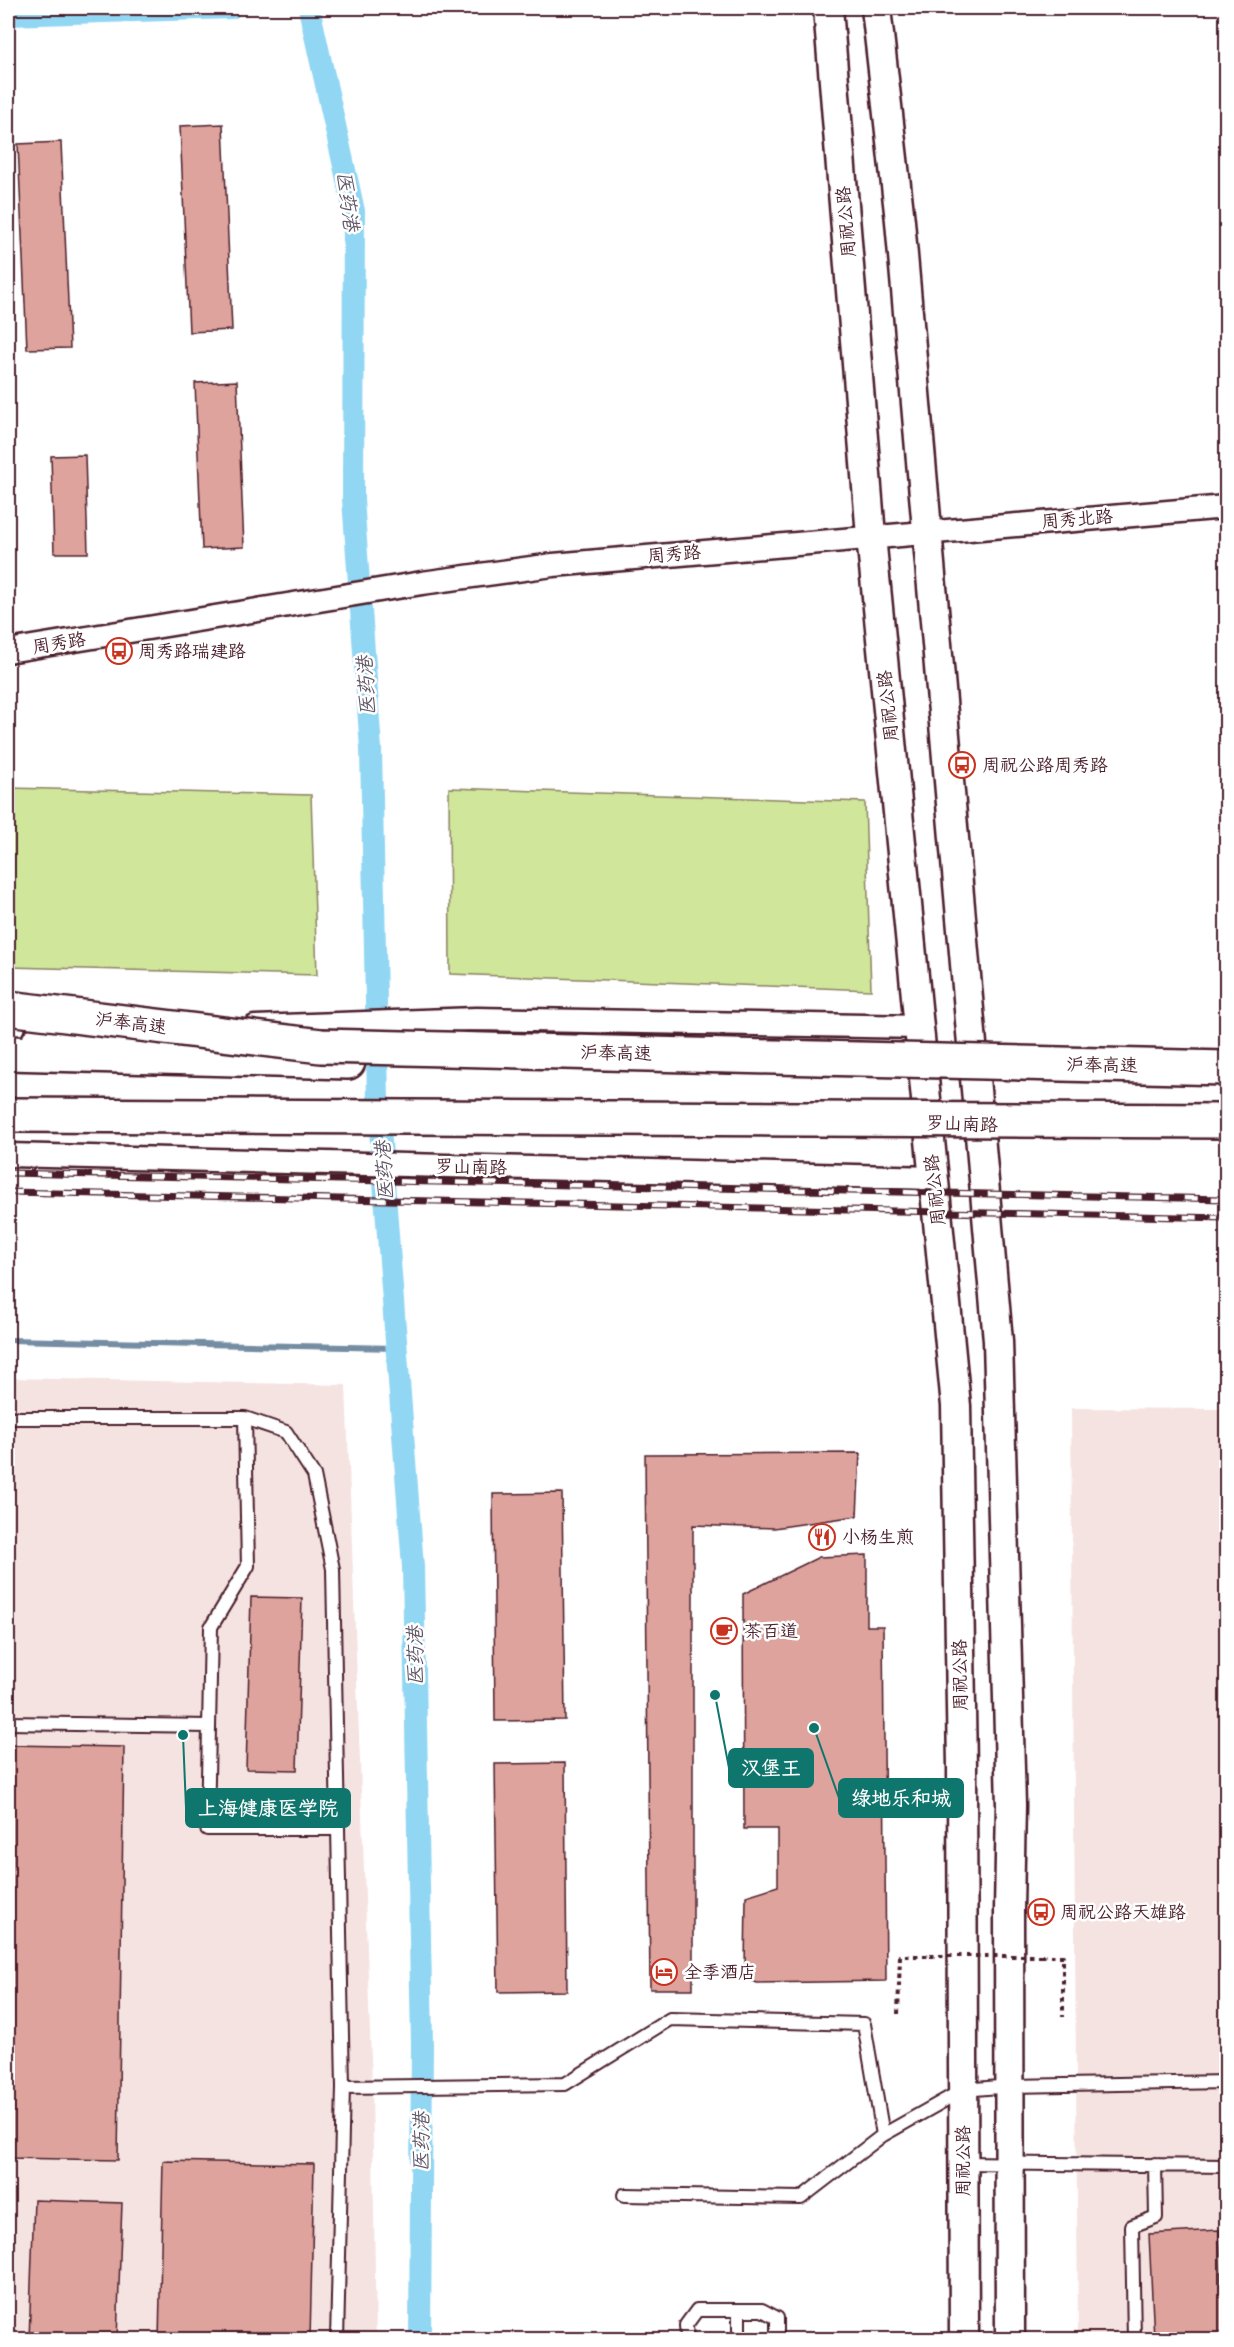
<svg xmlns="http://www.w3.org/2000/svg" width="1234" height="2347" viewBox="0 0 1234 2347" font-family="Mali,'LXGW WenKai TC',sans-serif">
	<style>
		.built { fill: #f5e3e1 }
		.green { fill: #cfe69b; stroke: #8c8263; stroke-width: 1.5 }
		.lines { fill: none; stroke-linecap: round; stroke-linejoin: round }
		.stream { stroke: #758da3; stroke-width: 6 }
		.canal { stroke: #91d6f3; stroke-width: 22 }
		.building { fill: #dda39c; stroke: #4a1f2b; stroke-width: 1.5 }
		.service-casing { stroke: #4a1f2b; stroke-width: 16 }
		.minor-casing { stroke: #4a1f2b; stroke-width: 27 }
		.tertiary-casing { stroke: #4a1f2b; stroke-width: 33 }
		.secondary-casing { stroke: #4a1f2b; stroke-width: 38 }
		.path { stroke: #4a1f2b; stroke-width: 4; stroke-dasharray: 4.5 4.5; stroke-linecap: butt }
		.service { stroke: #fff; stroke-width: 12 }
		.minor { stroke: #fff; stroke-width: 22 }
		.tertiary { stroke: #fff; stroke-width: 28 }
		.secondary { stroke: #fff; stroke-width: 33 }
		.rail-casing { stroke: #4a1f2b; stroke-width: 7 }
		.rail { stroke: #fff; stroke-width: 4.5; stroke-dasharray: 14; stroke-linecap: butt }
		.motorway-bridge-casing { stroke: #4a1f2b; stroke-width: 38; stroke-linecap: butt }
		.path-bridge { stroke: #4a1f2b; stroke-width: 4; stroke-dasharray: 4.5 4.5; stroke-linecap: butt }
		.motorway-bridge { stroke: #fff; stroke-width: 33 }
		.labels { text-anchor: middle; stroke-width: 5; stroke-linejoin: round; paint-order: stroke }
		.street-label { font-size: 18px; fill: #4a1f2b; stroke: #fff }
		.poi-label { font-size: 18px; fill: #4a1f2b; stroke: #fff; text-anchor: start }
		.water-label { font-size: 20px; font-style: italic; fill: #5f5667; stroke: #fff }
		.leader { fill: none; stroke: #0f766e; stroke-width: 2 }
		.callout-dot { fill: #0f766e; stroke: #fff; stroke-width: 2 }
		.callout { fill: #0f766e; stroke: #0f766e; stroke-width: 2 }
		.callout-label { font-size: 20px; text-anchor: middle; font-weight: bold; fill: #fff }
	</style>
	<rect width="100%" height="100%" fill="#fff"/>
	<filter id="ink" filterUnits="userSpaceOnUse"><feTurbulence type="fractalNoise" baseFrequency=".0167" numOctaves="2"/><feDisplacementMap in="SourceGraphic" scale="12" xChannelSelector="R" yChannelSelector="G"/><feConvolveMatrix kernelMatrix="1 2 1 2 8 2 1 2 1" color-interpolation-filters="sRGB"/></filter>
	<g filter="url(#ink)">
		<path class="built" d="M8 1378 346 1385 372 2085 376 2339 8 2340Z
			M1071 1408 1226 1409V2339H1078Z"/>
		<path class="green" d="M8 788 311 795 317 975 8 967Z
			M449 788 865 802 871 990 450 974Z"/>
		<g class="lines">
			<path class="stream" d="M8 1340 397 1348"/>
			<path class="canal" d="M309 8 354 211 353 499 371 749 378 1102 413 1567 422 2044 420 2340
				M8 15 231 8"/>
		</g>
		<path class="building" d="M223 124 232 330 189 332 180 126Z
			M61 142 70 348 27 349 18 144Z
			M237 381 244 547 202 549 195 383Z
			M85 455 88 553H54L51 456Z
			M860 1453 857 1516 774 1528 693 1525V1989H650L645 1454Z
			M562 1493 565 1720 495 1721 493 1494Z
			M867 1555V1626H883L886 1981 757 1983 751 1980 745 1969 746 1896 778 1886V1829H744L743 1594 819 1557Z
			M251 1597 302 1598 297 1770 246 1769Z
			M8 1745 124 1747 118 2160 8 2158Z
			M565 1763 567 1991 498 1992 495 1764Z
			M163 2161 314 2164 310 2340H159Z
			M34 2200 122 2203 117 2340H29Z
			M1219 2230 1221 2286H1227V2340H1154L1149 2234Z"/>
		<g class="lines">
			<defs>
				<path id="service" d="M8 1418H245L286 1432 314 1475 333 1569 343 2087 337 2340
					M245 1418 248 1566 211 1627 207 1829H338
					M8 1723 209 1726
					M343 2087 565 2084 670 2019 864 2024 883 2135
					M963 2163 1226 2166
					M624 2195 801 2198 883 2135 963 2090 1011 2086 1226 2082
					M687 2340 686 2325 697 2310H762L777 2318V2340
					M739 2340V2310
					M1134 2340 1132 2226 1156 2217 1155 2164"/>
				<path id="minor" d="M8 651 422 583 553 565 1226 507
					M255 1027 476 1019 920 1027
					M34 1039 139 1035
					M8 1155 934 1178"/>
				<path id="tertiary" d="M828 8 871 536 956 1406 962 1767 964 2340
					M876 8 900 221 998 1341 1011 1805 1009 1910 1010 2340"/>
				<path id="secondary" d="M8 1053 348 1062"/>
			</defs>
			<use href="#service" class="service-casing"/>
			<use href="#minor" class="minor-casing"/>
			<use href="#tertiary" class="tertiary-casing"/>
			<use href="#secondary" class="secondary-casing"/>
			<path class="path" d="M1041 1956H1063V2017
				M898 2014 900 1956H930"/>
			<use href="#service" class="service"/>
			<use href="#minor" class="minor"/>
			<use href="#tertiary" class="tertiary"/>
			<use href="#secondary" class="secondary"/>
			<defs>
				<path id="rail" d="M8 1173 1226 1199
					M8 1192 1226 1218"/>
			</defs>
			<use href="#rail" class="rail-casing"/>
			<use href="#rail" class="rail"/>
			<defs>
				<path id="motorway-bridge" d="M8 1008 321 1046 1226 1068
					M8 1115 1226 1121"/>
			</defs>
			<use href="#motorway-bridge" class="motorway-bridge-casing"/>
			<path class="path-bridge" d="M930 1956H1041"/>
			<use href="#motorway-bridge" class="motorway-bridge"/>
		</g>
	</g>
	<defs>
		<symbol id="bus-ring" viewBox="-11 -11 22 22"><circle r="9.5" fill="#fff" stroke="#c8321e" stroke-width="1.5"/><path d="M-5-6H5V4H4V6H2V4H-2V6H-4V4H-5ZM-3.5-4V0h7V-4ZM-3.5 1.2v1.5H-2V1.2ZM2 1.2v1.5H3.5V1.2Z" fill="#c8321e"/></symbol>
		<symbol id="restaurant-ring" viewBox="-11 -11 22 22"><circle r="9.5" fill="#fff" stroke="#c8321e" stroke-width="1.5"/><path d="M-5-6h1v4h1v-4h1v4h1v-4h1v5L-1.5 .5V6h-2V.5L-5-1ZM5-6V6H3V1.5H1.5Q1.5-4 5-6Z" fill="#c8321e"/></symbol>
		<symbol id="cafe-ring" viewBox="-11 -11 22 22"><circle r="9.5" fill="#fff" stroke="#c8321e" stroke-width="1.5"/><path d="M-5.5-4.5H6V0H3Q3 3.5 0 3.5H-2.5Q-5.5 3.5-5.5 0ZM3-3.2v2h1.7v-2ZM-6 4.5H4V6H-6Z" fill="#c8321e"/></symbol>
		<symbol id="hotel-ring" viewBox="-11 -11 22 22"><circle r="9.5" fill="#fff" stroke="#c8321e" stroke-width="1.5"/><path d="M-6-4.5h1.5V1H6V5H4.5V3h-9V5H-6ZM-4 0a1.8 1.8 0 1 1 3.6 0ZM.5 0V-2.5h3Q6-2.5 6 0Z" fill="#c8321e"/></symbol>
	</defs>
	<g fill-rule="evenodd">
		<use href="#bus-ring" x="104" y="636" width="30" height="30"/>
		<use href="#bus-ring" x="947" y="750" width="30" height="30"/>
		<use href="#restaurant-ring" x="807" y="1522" width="30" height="30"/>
		<use href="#cafe-ring" x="709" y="1616" width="30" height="30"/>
		<use href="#bus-ring" x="1026" y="1897" width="30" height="30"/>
		<use href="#hotel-ring" x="649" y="1957" width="30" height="30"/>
	</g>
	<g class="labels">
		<g class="street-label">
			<text transform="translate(846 222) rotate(-95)" y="6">周祝公路</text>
			<text transform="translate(1077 519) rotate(-5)" y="6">周秀北路</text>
			<text transform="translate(674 554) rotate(-5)" y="6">周秀路</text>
			<text transform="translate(59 643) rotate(-9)" y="6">周秀路</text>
			<text transform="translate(888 706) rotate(-96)" y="6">周祝公路</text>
			<text transform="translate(131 1023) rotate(7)" y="6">沪奉高速</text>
			<text transform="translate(616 1053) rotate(1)" y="6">沪奉高速</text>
			<text transform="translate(1102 1065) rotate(1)" y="6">沪奉高速</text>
			<text transform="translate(962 1124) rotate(2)" y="6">罗山南路</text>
			<text transform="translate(471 1167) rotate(1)" y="6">罗山南路</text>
			<text transform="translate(935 1190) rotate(-96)" y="6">周祝公路</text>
			<text transform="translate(960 1675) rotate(-91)" y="6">周祝公路</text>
			<text transform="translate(963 2161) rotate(-90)" y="6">周祝公路</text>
		</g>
		<g class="poi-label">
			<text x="138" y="657">周秀路瑞建路</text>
			<text x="982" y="771">周祝公路周秀路</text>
			<text x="842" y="1543">小杨生煎</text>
			<text x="744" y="1637">茶百道</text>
			<text x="1060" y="1918">周祝公路天雄路</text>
			<text x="684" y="1978">全季酒店</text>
		</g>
		<g class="water-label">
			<text transform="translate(348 201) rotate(82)" y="7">医药港</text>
			<text transform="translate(366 686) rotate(-94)" y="7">医药港</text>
			<text transform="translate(384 1171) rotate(-94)" y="7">医药港</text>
			<text transform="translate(415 1656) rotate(-91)" y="7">医药港</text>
			<text transform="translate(421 2142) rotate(-90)" y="7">医药港</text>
		</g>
	</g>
	<path class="leader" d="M715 1695L729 1768M814 1728L839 1798M183 1735L186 1808"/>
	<g class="callout-dot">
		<circle cx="715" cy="1695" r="6"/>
		<circle cx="814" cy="1728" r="6"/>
		<circle cx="183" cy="1735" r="6"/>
	</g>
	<g class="callout">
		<rect x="729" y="1749" width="84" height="38" rx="6"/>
		<rect x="839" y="1779" width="124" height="38" rx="6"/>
		<rect x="186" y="1789" width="164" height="38" rx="6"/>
	</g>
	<g class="callout-label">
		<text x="771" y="1775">汉堡王</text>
		<text x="901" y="1805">绿地乐和城</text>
		<text x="268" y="1815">上海健康医学院</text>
	</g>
	<rect width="1234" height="2347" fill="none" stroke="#fff" stroke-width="30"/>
	<rect x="15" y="15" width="1204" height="2317" fill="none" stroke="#4a1f2b" stroke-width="2" filter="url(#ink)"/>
</svg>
